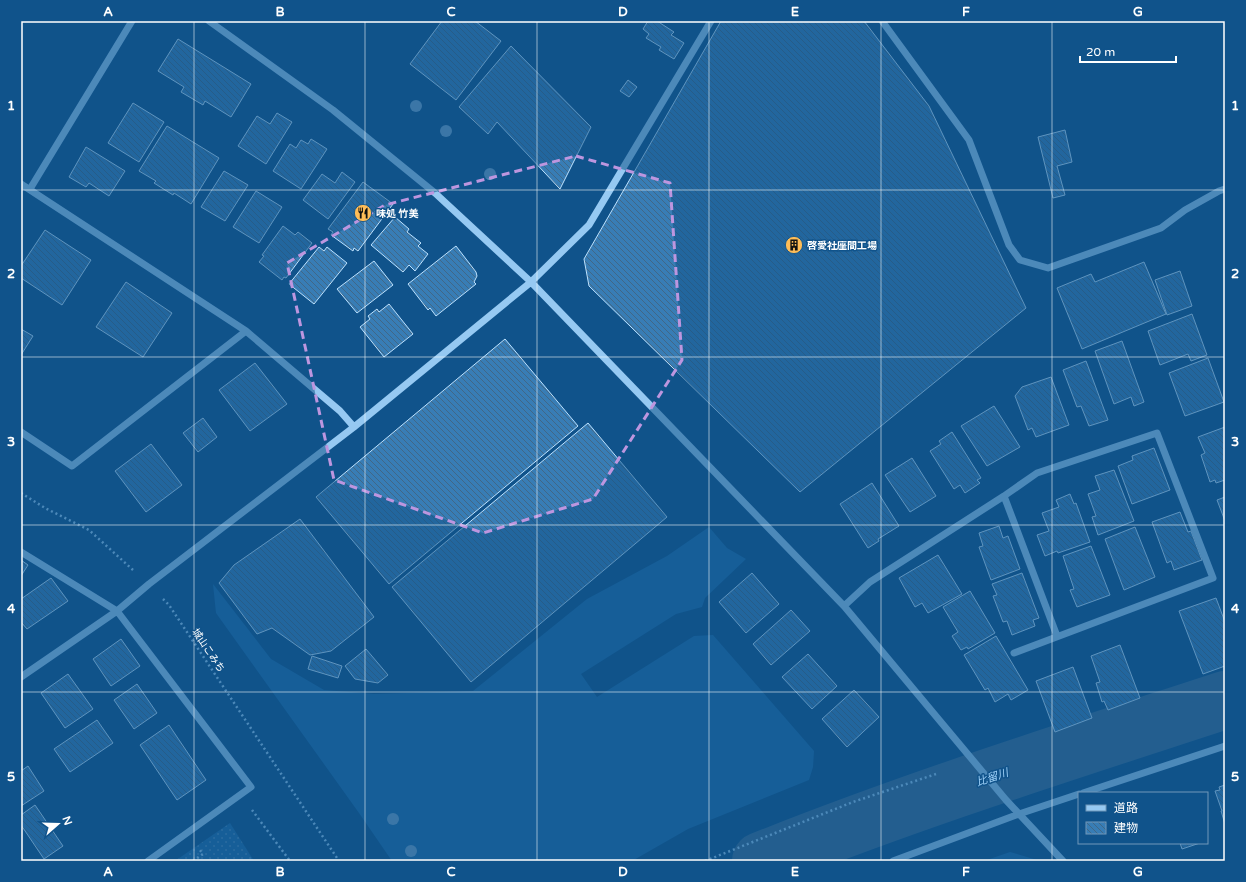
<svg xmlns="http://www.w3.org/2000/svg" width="1246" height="882" viewBox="0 0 1246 882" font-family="'Varela Round','Noto Sans JP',sans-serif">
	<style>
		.grass { fill: #1e6ba9 }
		.park { fill: url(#park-dots) }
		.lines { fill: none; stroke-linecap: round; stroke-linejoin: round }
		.river { stroke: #3a6c96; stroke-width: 58 }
		.building { fill: url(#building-back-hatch); stroke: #bde1fd }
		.path { stroke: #96c9f2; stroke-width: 2.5; stroke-dasharray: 2 3; stroke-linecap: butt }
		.minor { stroke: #96c9f2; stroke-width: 7 }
		.tree { fill: #6fa1ca }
		.marked { fill: none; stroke: #bd96df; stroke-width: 3; stroke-dasharray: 8 5; stroke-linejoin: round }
		.grid { fill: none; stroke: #fff; stroke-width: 1; stroke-opacity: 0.55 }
		.labels { text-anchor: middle; stroke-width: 3; stroke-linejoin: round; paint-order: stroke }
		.poi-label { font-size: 10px; font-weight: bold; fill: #fff; stroke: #10538b; text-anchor: start }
		.street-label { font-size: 10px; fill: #fff; stroke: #10538b }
		.water-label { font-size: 11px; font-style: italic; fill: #a1d3fa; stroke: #10538b }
		.neatline { fill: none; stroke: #fff; stroke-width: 1.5 }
		.grid-label { font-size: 13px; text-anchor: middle; font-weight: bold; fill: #fff }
	</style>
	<defs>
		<pattern id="park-dots" width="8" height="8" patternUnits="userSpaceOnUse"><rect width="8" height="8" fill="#1e6ba9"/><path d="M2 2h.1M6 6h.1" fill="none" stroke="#4b89ba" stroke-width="1.8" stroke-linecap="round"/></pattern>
		<pattern id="building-back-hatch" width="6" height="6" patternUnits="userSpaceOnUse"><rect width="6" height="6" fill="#387db5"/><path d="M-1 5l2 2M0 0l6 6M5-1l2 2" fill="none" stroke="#416786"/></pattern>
	</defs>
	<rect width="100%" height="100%" fill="#10538b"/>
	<path class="grass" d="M709 527 727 548 746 559 705 598 702 607 676 614 581 674 597 697 694 636 713 635 814 751 813 767 809 780 688 829 632 861H392L359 813 216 613 213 584 271 659 324 690 374 694 473 691 587 599 667 556Z
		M1010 852 1037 860 1038 861H984Z"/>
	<path class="park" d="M230 823 254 861H175Z"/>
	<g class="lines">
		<path class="river" d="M761 861C913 800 1069 751 1225 700"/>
	</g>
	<path class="building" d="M442 21H475L501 41 456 100 410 64Z
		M648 21H657L674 32 671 35 684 43 674 59 659 50 661 47 646 38 649 34 643 29Z
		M721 21H864L929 106 1026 308 800 492 589 286 584 259Z
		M178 39 251 84 231 117 205 101 203 105 181 92 184 87 158 71Z
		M511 46 591 127 560 189 497 122 488 134 459 107Z
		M628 80 637 87 629 97 620 91Z
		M133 103 164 122 139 162 108 143Z
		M277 113 292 122 266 164 238 146 257 116 270 124Z
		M167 126 219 158 191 204 174 193 173 195 154 183 156 181 139 171Z
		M1065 130 1072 162 1057 166 1065 195 1053 198 1038 137Z
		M311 139 327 149 301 189 273 171 290 144 296 148 301 140 308 144Z
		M86 147 125 171 109 196 89 183 86 187 69 177Z
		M224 171 248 185 225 221 201 207Z
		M342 172 355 182 328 219 303 200 322 174 335 183Z
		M363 182 393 204 358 251 354 248 353 251 331 235 333 232 328 229Z
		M256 191 282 207 259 243 233 227Z
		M395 217 409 229 407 232 421 243 418 246 428 254 415 271 409 265 403 272 371 245Z
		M283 226 295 235 298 232 312 243 286 278 284 277 282 280 259 262 264 256 262 255Z
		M45 230 91 260 62 305 21 278V266Z
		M456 246 476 272 477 276 474 282 476 284 436 316 430 308 428 310 408 284Z
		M319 247 324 251 327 247 347 263 314 304 289 284Z
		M374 261 393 285 357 313 337 289Z
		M1144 262 1166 314 1082 349 1057 288 1091 274 1095 282Z
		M1180 271 1192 306 1167 315 1155 280Z
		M126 282 172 313 143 357 96 327Z
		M389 304 413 334 384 357 360 327 370 319 368 316 377 309 379 312Z
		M1192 314 1207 355 1191 361 1188 354 1160 365 1148 331Z
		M21 329 33 336 21 355Z
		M505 339 578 426 389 584 316 497Z
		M1122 341 1144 402 1134 406 1131 397 1114 404 1095 351Z
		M1208 358 1224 402 1185 416 1169 373Z
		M1086 361 1108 420 1089 426 1081 406 1077 407 1063 370Z
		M255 363 287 404 250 431 219 390Z
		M1051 377 1069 425 1036 437 1032 428 1028 430 1015 396 1022 387Z
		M994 406 1020 447 987 466 961 426Z
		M203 418 217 437 198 452 183 433Z
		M588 423 667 517 471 682 392 587Z
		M1225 427V480L1216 483 1215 480 1210 482 1201 455 1205 453 1198 437Z
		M952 432 981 478 977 480 980 483 965 493 960 485 954 489 930 451 941 444 939 441Z
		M151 444 182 485 146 512 115 471Z
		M1154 448 1170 490 1132 504 1118 466 1133 460 1132 456Z
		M912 458 936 496 910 512 885 475Z
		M1114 470 1134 521 1098 535 1092 517 1096 516 1088 494 1100 490 1095 476Z
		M872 483 899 526 878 539 879 541 868 548 840 504Z
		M1070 494 1074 504 1076 503 1090 542 1058 553 1057 551 1045 556 1037 535 1049 531 1042 513 1059 507 1056 500Z
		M1225 497V521L1217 500Z
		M1180 512 1188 532 1191 531 1202 560 1174 570 1171 561 1167 563 1152 522Z
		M300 519 374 617 331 651 310 655 272 628 257 634 219 583 234 565Z
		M999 526 1003 538 1008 536 1020 569 991 580 979 547 983 546 979 533Z
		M1135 527 1155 577 1124 590 1105 539Z
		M1091 546 1110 595 1077 607 1070 590 1074 589 1063 556Z
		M938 555 962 594 928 613 922 603 915 607 899 578Z
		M21 560 28 565 21 576Z
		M752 573 779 604 746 633 719 602Z
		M1022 573 1039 618 1033 620 1035 626 1012 635 1007 621 1003 622 993 596 997 595 992 584Z
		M51 578 68 601 27 629 21 622V599Z
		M970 591 995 633 968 649 967 647 961 650 952 636 958 632 943 607Z
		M1216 598 1225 622V666L1203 674 1179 611Z
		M791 610 810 631 771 665 753 644Z
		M996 636 1028 690 1011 700 1008 694 995 702 988 688 985 690 964 655Z
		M121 639 140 666 111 686 93 659Z
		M1120 645 1140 698 1108 710 1104 701 1102 702 1096 683 1100 682 1091 656Z
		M366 649 388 675 378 683 355 679 345 666Z
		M808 654 837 686 812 709 782 677Z
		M312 656 342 666 338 678 308 669Z
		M1073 667 1092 718 1055 732 1036 681Z
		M68 674 93 709 65 728 41 693Z
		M137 684 157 713 134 729 114 700Z
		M854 690 879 717 847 747 822 719Z
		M97 720 113 743 70 772 54 749Z
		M169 725 206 780 177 800 140 745Z
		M28 766 44 791 21 806V771Z
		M1225 785V824L1221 811H1222L1215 791 1220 790 1219 787Z
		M35 805 63 846 44 859 21 825V815Z
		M1180 843H1200L1182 849Z"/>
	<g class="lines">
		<path class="path" d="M21 493 45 508 89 530 133 570
			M163 599 169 605 339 861
			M252 810 290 861
			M193 861 203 854 199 849
			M705 861 853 802 936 774"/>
		<path class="minor" d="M209 21 333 110 435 193 531 282 844 606 1006 800 1063 861
			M882 21 969 140 1009 245 1020 260 1048 268 1161 228 1185 210 1219 191 1225 189
			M21 184 246 331 340 411 354 427
			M30 189 132 21
			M21 432 72 466 246 331
			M1004 496 1057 636
			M21 552 117 611 251 787 148 861
			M844 606 870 582 1004 496 1037 473 1157 433 1213 578 1014 653
			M21 677 117 611 149 584 354 427 531 282 589 225 711 21
			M1083 793 1225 746
			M893 861 1019 814 1079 794"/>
	</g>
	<g class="tree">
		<circle cx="416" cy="106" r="6"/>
		<circle cx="446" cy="131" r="6"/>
		<circle cx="490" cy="174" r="6"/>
		<circle cx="393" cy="819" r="6"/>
		<circle cx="411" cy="851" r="6"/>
	</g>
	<path d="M0 0H1246V882H0ZM576 156 670 183 682 360 593 499 483 533 334 480 287 263 385 205Z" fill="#10538b" fill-opacity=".55" fill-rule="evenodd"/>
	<path class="marked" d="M576 156 670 183 682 360 593 499 483 533 334 480 287 263 385 205Z"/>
	<path class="grid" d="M194 21V861M365 21V861M537 21V861M709 21V861M881 21V861M1052 21V861M21 190H1225M21 357H1225M21 525H1225M21 692H1225"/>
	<defs>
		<symbol id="restaurant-disc" viewBox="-11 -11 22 22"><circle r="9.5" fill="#ffbd57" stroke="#10538b"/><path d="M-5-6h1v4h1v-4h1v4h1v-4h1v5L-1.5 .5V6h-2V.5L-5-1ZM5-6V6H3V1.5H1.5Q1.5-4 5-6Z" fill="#111"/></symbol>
		<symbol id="building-disc" viewBox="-11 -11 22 22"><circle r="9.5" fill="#ffbd57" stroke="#10538b"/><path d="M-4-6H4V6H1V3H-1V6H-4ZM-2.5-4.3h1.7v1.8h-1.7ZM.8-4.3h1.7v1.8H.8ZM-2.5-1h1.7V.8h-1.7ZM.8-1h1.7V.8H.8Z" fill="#111"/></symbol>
	</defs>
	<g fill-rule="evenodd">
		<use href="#restaurant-disc" x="353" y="203" width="20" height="20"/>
		<use href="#building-disc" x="784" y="235" width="20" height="20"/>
	</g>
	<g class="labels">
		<g class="poi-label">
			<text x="376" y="217">味処 竹美</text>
			<text x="807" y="249">啓愛社座間工場</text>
		</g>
		<g class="street-label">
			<text transform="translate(209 650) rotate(56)" y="4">城山こみち</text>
		</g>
		<g class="water-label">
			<text transform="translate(992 777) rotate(-18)" y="4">比留川</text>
		</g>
	</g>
	<rect width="1246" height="882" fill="none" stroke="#10538b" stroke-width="44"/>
	<rect x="1078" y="792" width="130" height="52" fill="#10538b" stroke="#7098b9"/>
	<rect x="1086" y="805" width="20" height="6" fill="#96c9f2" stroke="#7098b9"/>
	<text x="1114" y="812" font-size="12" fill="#ffffff">道路</text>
	<rect x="1086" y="822" width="20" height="12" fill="url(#building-back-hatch)" stroke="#7098b9"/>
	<text x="1114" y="832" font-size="12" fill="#ffffff">建物</text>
	<g transform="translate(58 824) rotate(70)" stroke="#10538b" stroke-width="3" paint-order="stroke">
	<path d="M0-3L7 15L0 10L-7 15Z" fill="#ffffff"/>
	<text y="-6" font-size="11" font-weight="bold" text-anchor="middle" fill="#ffffff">N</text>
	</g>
	<path d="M1080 56v6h96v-6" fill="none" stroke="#ffffff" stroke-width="2"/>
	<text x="1086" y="56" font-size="12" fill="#ffffff" stroke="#10538b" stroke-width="3" paint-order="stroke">20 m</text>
	<rect x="22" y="22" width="1202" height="838" class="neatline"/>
	<g class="grid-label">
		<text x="108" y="16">A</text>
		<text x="280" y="16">B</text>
		<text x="451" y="16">C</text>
		<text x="623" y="16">D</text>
		<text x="795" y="16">E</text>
		<text x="966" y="16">F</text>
		<text x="1138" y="16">G</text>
		<text x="11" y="110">1</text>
		<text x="1235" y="110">1</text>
		<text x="11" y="278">2</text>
		<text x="1235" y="278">2</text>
		<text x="11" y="446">3</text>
		<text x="1235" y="446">3</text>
		<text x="11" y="613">4</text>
		<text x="1235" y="613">4</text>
		<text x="11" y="781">5</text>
		<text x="1235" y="781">5</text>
		<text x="108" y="876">A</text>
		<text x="280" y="876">B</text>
		<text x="451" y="876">C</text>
		<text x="623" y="876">D</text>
		<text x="795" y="876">E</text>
		<text x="966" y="876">F</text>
		<text x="1138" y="876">G</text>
	</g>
</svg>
